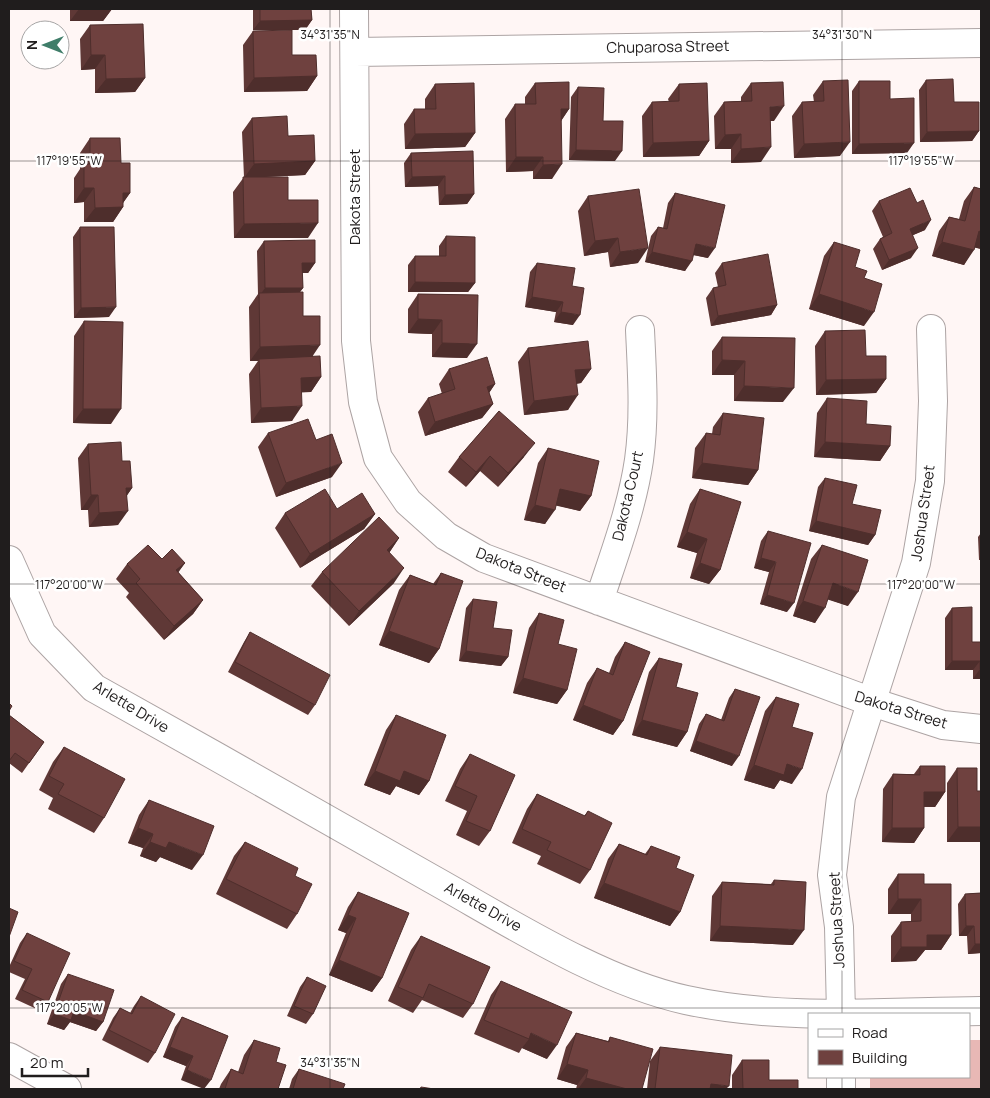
<svg xmlns="http://www.w3.org/2000/svg" width="990" height="1098" viewBox="0 0 990 1098" font-family="Manrope,sans-serif">
	<style>
		.green { fill: #e8b8b5 }
		.lines { fill: none; stroke-linecap: round; stroke-linejoin: round }
		.minor-casing { stroke: #ada4a4; stroke-width: 30 }
		.minor { stroke: #fff; stroke-width: 28 }
		.wall { fill: #5f3836 }
		.shaded-wall { fill: #4e2e2c }
		.building { fill: #6f413f; stroke: #4e2e2c }
		.ticks { fill: none; stroke: #201d1d; stroke-width: 1; stroke-opacity: 0.45 }
		.labels { text-anchor: middle; stroke-width: 5; stroke-linejoin: round; paint-order: stroke }
		.street-label { font-size: 15px; fill: #201d1d; stroke: #fff }
		.ticks-label { font-size: 12px; text-anchor: middle; fill: #201d1d; stroke: #fff; stroke-width: 5; stroke-linejoin: round; paint-order: stroke }
	</style>
	<rect width="100%" height="100%" fill="#fff6f5"/>
	<path class="green" d="M969 1040H981V1089H870V1077H969Z"/>
	<g class="lines">
		<defs>
			<path id="minor" d="M354 9 356 341 363 402 378 458 408 502 446 536 484 558 872 702 943 725 981 729
				M355 52 981 43
				M9 560 42 634 94 688C207 751 320 815 432 879 509 922 600 981 686 1000 782 1021 883 1012 981 1011
				M599 601C614 555 632 508 639 460 645 417 642 373 640 330
				M841 1014 839 927 832 875 841 797 916 563 930 481 933 401 931 329
				M9 1057 67 1089
				M841 1077V1089"/>
		</defs>
		<use href="#minor" class="minor-casing"/>
		<use href="#minor" class="minor"/>
	</g>
	<path class="wall" d="M70 9H112L103 21H70Z
		M253 9H311L312 20 305 30H253Z
		M90 25 145 78 135 92 95 93V69L81 70 80 39Z
		M253 31 317 76 307 91 244 92 243 45Z
		M926 80 954 102 979 131 972 141 920 142 919 90Z
		M823 81 840 156 794 158 792 116 802 102H814L813 95Z
		M859 81 890 99 907 153 852 154V91Z
		M535 83 569 109 561 121 552 179H533V171L506 172 505 119 515 104H525V97Z
		M751 83 774 121H770L761 162 731 163V149H715L714 116 724 102 741 101V97Z
		M435 84 475 133 465 147 405 149 404 124 414 109H425V99Z
		M679 84 709 141 699 156 643 157 642 116 652 102H669L668 99Z
		M578 87 603 121 615 161 569 160 571 97Z
		M252 118 288 136 315 161 305 175 264 177 288 200 308 238H234L233 192 244 177 242 132Z
		M90 138 121 163 130 193 123 203V207L113 222H84V202L74 203V178L80 169V153Z
		M411 153 474 194 467 204 439 205 438 186 405 187 404 163Z
		M974 187 981 189V249L974 247 964 265 932 256 939 231 949 217 959 219 964 201Z
		M675 193 708 258 693 255 685 271 645 262 651 236 658 227 663 228 668 203Z
		M588 196 638 263 610 267 608 252 584 256 578 211Z
		M879 201 917 203 925 230 913 235 911 258 882 270 873 249 880 239 883 237 872 211Z
		M80 227 109 317 74 318 73 237Z
		M446 236 475 283 468 292H408V265L415 256H439V246Z
		M264 241 315 263 308 273H302L303 288 300 292 303 316 313 357 321 377 311 392H302L292 421 251 423 249 374 258 361H250L249 307 258 294 257 251Z
		M834 242 864 278V326L809 309 824 256Z
		M537 263 572 286 573 325 554 322 556 312 525 307 530 272Z
		M722 263 777 305 771 315 711 326 706 298 713 288 718 287 715 273Z
		M418 294 478 295 467 358 432 357V334L408 333V309Z
		M84 321 111 424 73 423 74 336Z
		M825 331 866 356 886 379 876 393 816 395 815 346Z
		M722 337 783 402 734 401V375H712V351Z
		M528 348 591 369 581 383 576 384 568 410 524 415 518 362Z
		M449 369 495 384 489 393 493 404 482 418 425 436 418 412 428 398 442 394 439 384Z
		M827 398 866 424 890 446 880 461 814 457 817 413Z
		M499 411 524 457 498 487 480 471 466 487 448 472 459 457Z
		M723 413 758 470 748 485 692 478 695 448 706 433 712 434 713 427Z
		M268 433 316 440 332 477 276 497 258 447Z
		M88 444 122 461 132 488 127 495 118 525 89 527 88 510H81L78 458Z
		M548 448 591 496 580 511 556 505 545 524 524 520 538 463Z
		M825 478 875 535 868 545 809 531 818 487Z
		M700 489 720 570 709 584 690 578 697 553 677 547 690 504Z
		M337 509 375 514 364 529 300 568 275 528 285 513Z
		M768 531 787 612 760 604 769 572 754 568 761 541Z
		M981 533V560H979L978 537Z
		M399 538 389 553 394 583 349 626 311 586 322 572Z
		M822 545 848 606 828 599 815 623 793 616 811 559Z
		M162 559 185 563 178 572 203 600 193 614 164 640 126 597 129 593 116 579 127 564Z
		M441 573 439 649 429 663 379 645 399 590 410 575 433 584Z
		M473 599 493 628 508 657 501 666 459 661 466 608Z
		M952 608 972 642H981V679H973V670H945V618Z
		M539 613 558 644 567 690 557 704 513 693 529 628Z
		M250 632 315 705 308 715 228 672 244 642Z
		M625 642 623 721 613 735 573 720 587 683 597 668 609 673 615 657Z
		M659 658 676 687 687 732 677 747 632 735 649 672Z
		M735 689 732 766 690 751 699 724 706 714 721 720 729 698Z
		M776 697 792 727V784L780 780 774 789 744 780 765 711Z
		M9 715 44 742 22 773 9 763Z
		M396 715 429 781 419 795 396 786 390 795 364 785 386 730Z
		M64 747 104 818 94 833 48 809 53 798 39 790 53 762Z
		M470 754 490 831 479 846 456 835 467 811 445 801 460 769Z
		M920 766 945 792 935 807H924V828L914 843 882 842 883 789 893 774H914Z
		M957 768 977 791 981 842H947V783Z
		M537 794 584 816 588 811 590 870 580 884 537 864 541 856 512 843 527 809Z
		M149 800 192 870 160 857 156 862 140 856 143 848 128 843 139 815Z
		M245 842 295 876 297 914 287 929 216 894 234 856Z
		M619 844 645 854 651 846 680 912 670 926 594 898 608 859Z
		M898 874 924 884 951 935 941 950H925L916 961 891 962V936L901 922 911 921V914H888V889Z
		M774 880 793 945 710 941 712 896 722 882 771 884Z
		M358 892 382 978 372 992 329 975 346 933 338 930 348 907Z
		M981 893V953L968 954 967 936H959L958 904 965 894Z
		M27 933 48 1002 41 1011 15 999 25 979 9 972V967L20 943Z
		M421 936 473 1004 463 1018 422 1000 413 1013 388 1001 411 950Z
		M68 974 103 1022 96 1031 70 1022 64 1030 47 1024 61 984Z
		M307 977 313 1014 306 1024 287 1016 300 987Z
		M501 981 547 1059 522 1048 519 1053 474 1034 491 995Z
		M141 996 155 1053 148 1063 102 1040 113 1018 120 1008 130 1013 134 1006Z
		M182 1017 228 1036 181 1080 186 1066 163 1057 175 1027Z
		M576 1033 608 1041 610 1037 642 1089H576L577 1085 557 1079 566 1047Z
		M254 1040 276 1062 278 1089H219L221 1084 231 1069 238 1072 244 1055Z
		M660 1047 726 1089H647L650 1061Z
		M742 1060 769 1080 798 1089H732V1075Z
		M299 1069 343 1089H289L292 1079Z"/>
	<path class="shaded-wall" d="M79 9H112L103 21H70Z
		M312 20 305 30H253L260 21Z
		M91 55H105L95 69 81 70Z
		M317 76 307 91 244 92 254 78Z
		M145 78 135 92 95 93 106 79Z
		M784 106 774 121H760L770 107Z
		M561 109H569L559 124Z
		M979 131 972 141 920 142 927 132Z
		M475 133 465 147 405 149 415 134Z
		M741 134 731 149H715L725 135Z
		M709 141 699 156 643 157 653 143Z
		M850 142 840 156 794 158 804 144Z
		M914 143 907 153 852 154 859 144Z
		M771 147 761 162 731 163 741 149Z
		M576 150 622 151 615 161 569 160Z
		M516 157H543L533 171 506 172Z
		M315 161 305 175 244 178 254 164Z
		M562 164 552 179H533L543 165Z
		M445 176 438 186 405 187 412 177Z
		M84 188H94L84 202 74 203Z
		M123 193H130L120 207H123L113 222H84L95 208Z
		M474 194 467 204 439 205 445 195Z
		M931 220 925 230 904 239 910 229Z
		M318 223 308 238H234L244 224Z
		M979 231 981 232V249L968 246Z
		M618 238 608 252 584 256 595 241Z
		M942 242 974 250 964 265 932 256Z
		M696 244 715 248 708 258 689 254Z
		M648 248 638 263 610 267 620 252Z
		M918 248 911 258 882 270 889 260Z
		M652 252 692 261 685 271 645 262Z
		M302 263H315L308 273H295Z
		M415 282 475 283 468 292H408Z
		M265 288H303L296 297 258 298Z
		M819 294 874 312 864 326 809 309Z
		M532 297 563 302 556 312 525 307Z
		M777 305 771 315 711 326 718 316Z
		M116 307 109 317 74 318 81 308Z
		M561 312 580 315 573 325 554 322Z
		M418 319 442 320 432 334 408 333Z
		M442 343 477 344 467 358 432 357Z
		M320 345 310 360 259 359 258 361H250L260 347Z
		M722 360 745 361 734 375H712Z
		M591 369 581 383 565 385 575 370Z
		M321 377 311 392 291 393 301 378Z
		M886 379 876 393 816 395 826 380Z
		M495 384 485 399 487 387Z
		M744 386 794 388 783 402 734 401Z
		M578 395 568 410 524 415 534 401Z
		M493 404 482 418 425 436 435 422Z
		M302 406 292 421 251 423 261 408Z
		M83 409H121L111 424 73 423Z
		M825 442 890 446 880 461 814 457Z
		M535 443 524 457 498 487 508 473Z
		M490 456 480 471 466 487 476 472Z
		M342 463 332 477 276 497 286 483Z
		M702 463 758 470 748 485 692 478Z
		M126 488H132L122 503Z
		M560 489 591 496 580 511 549 504Z
		M91 495H98L88 510H81Z
		M535 505 555 510 545 524 524 520Z
		M128 511 118 525 89 527 99 513Z
		M375 514 364 529 300 568 310 554Z
		M816 521 875 535 868 545 809 531Z
		M687 532 707 539 697 553 677 547Z
		M399 538 389 553 387 550Z
		M761 558 776 562 769 572 754 568Z
		M185 563 175 577 176 570Z
		M700 563 720 570 709 584 690 578Z
		M404 568 394 583 349 626 359 611Z
		M833 583 858 592 848 606 823 598Z
		M767 595 794 603 787 612 760 604Z
		M203 600 193 614 164 640 174 626Z
		M803 601 825 608 815 623 793 616Z
		M389 631 439 649 429 663 379 645Z
		M466 651 508 657 501 666 459 661Z
		M952 661H980L973 670H945Z
		M980 669H981V679H973Z
		M523 678 567 690 557 704 513 693Z
		M583 705 623 721 613 735 573 720Z
		M642 720 687 732 677 747 632 735Z
		M696 741 739 756 732 766 690 751Z
		M787 764 802 769 792 784 780 780 774 789 744 780 754 765Z
		M375 771H404L429 781 419 795 396 786 390 795 364 785Z
		M924 792H945L935 807 914 806Z
		M958 827H981V842H947Z
		M138 828 153 834 143 848 128 843Z
		M892 828H924L914 843 882 842Z
		M150 842H169L203 855 192 870 160 857 156 862 140 856Z
		M604 883 680 912 670 926 594 898Z
		M898 899H921L911 914H888Z
		M348 915 356 918 346 933 338 930Z
		M720 926 804 930 793 945 710 941Z
		M966 926H974L967 936H959Z
		M927 935H951L941 950H925L916 961 891 962 901 947Z
		M975 944H981V953L968 954Z
		M339 960 382 978 372 992 329 975Z
		M74 1011 103 1022 96 1031 70 1022 64 1030 47 1024 54 1014Z
		M531 1033 557 1045 547 1059 522 1048 529 1039Z
		M170 1047 193 1056 186 1066 163 1057Z
		M567 1064 588 1070 577 1085 557 1079Z
		M187 1070 211 1080 204 1089 181 1080Z
		M586 1078 627 1089H578Z
		M711 1084 729 1086 726 1089H707Z"/>
	<path class="building" d="M260 9H311L312 20 260 21Z
		M143 24 145 78 106 79 105 55H91L90 25Z
		M292 30V55H316L317 76 254 78 253 31Z
		M953 79 954 102H979V131L927 132 926 80Z
		M848 80 850 142 804 144 802 102 824 101 823 81Z
		M859 81H890V99L914 98V143L859 144Z
		M569 82V109H561L562 164 543 165V157H516L515 104H536L535 83Z
		M783 82 784 106 770 107 771 147 741 149V134L725 135 724 102 752 101 751 83Z
		M474 83 475 133 415 134 414 109H436L435 84Z
		M707 83 709 141 653 143 652 102 679 101V84Z
		M578 87 604 88 603 121H623L622 151 576 150Z
		M287 116 288 136 314 135 315 161 254 164 252 118Z
		M90 138H120L121 163H130V193H123V207L95 208 94 188H84V164H90Z
		M473 151 474 194 445 195V176L412 177 411 153Z
		M243 177H288V200H318V223L244 224Z
		M974 187 981 189V232L979 231 974 250 942 242 949 217 965 221Z
		M910 188 917 203 923 200 931 220 910 229 918 248 889 260 880 239 892 233 879 201Z
		M639 189 648 248 620 252 618 238 595 241 588 196Z
		M675 193 725 205 715 248 696 244 692 261 652 252 658 227 667 229Z
		M80 227H114L116 307 81 308Z
		M446 236 475 237V283L415 282V256H446Z
		M315 240V263H302L303 288H265L264 241Z
		M834 242 860 250 855 267 867 271 864 278 882 284 874 312 819 294Z
		M768 254 777 305 718 316 713 288 726 285 722 263Z
		M537 263 575 268 572 286 584 288 580 315 561 312 563 302 532 297Z
		M303 292V316H320V345L260 347 259 293Z
		M418 294 478 295 477 344 442 343V320L418 319Z
		M84 321 123 322 121 409H83Z
		M865 330 866 356H886V379L826 380 825 331Z
		M722 337 795 338 794 388 744 386 745 361 722 360Z
		M588 341 591 369 575 370 578 395 534 401 528 348Z
		M320 356 321 377 301 378 302 406 261 408 259 359Z
		M487 357 495 384 487 387 493 404 435 422 428 398 455 389 449 369Z
		M827 398 867 401 866 424 891 426 890 446 825 442Z
		M499 411 535 443 508 473 490 456 476 472 459 457Z
		M723 413 764 418 758 470 702 463 706 433 720 435Z
		M308 419 316 440 332 434 342 463 286 483 268 433Z
		M121 442 122 461H130L132 488H126L128 511 99 513 98 495H91L88 444Z
		M548 448 599 461 591 496 560 489 555 510 535 505Z
		M825 478 857 485 852 504 881 510 875 535 816 521Z
		M325 489 337 509 362 493 375 514 310 554 285 513Z
		M700 489 741 502 720 570 700 563 707 539 687 532Z
		M379 517 399 538 387 550 404 568 359 611 322 572Z
		M768 531 811 543 794 603 767 595 776 562 761 558Z
		M148 545 162 559 172 549 185 563 176 570 203 600 174 626 136 583 140 579 127 564Z
		M822 545 868 560 858 592 833 583 825 608 803 601Z
		M441 573 463 581 439 649 389 631 410 575 436 585Z
		M473 599 497 602 493 628 512 630 508 657 466 651Z
		M972 607V642H981V669H980V661H952V608Z
		M539 613 564 620 558 644 577 649 567 690 523 678Z
		M250 632 330 675 315 705 235 662Z
		M625 642 650 652 623 721 583 705 597 668 613 675Z
		M659 658 682 664 676 687 698 693 687 732 642 720Z
		M735 689 760 697 739 756 696 741 706 714 724 721Z
		M776 697 799 704 792 727 813 733 802 769 787 764 784 775 754 765Z
		M9 703 12 706 9 711Z
		M9 715 44 742 29 763 15 753 9 761Z
		M396 715 446 735 429 781 404 771 400 781 375 771Z
		M64 747 125 779 104 818 58 794 64 784 49 776Z
		M470 754 515 775 490 831 466 821 477 796 455 786Z
		M920 766H945V792H924V828H892L893 774 920 775Z
		M957 768H977V791H981V827H958Z
		M537 794 585 816 588 811 612 823 590 870 547 850 551 842 522 829Z
		M149 800 214 826 203 855 169 842 166 848 150 842 153 834 138 828Z
		M245 842 298 868 295 876 312 884 297 914 226 879Z
		M619 844 647 855 651 846 680 857 676 868 694 875 680 912 604 883Z
		M898 874H924V884H951V935H927V947H901V922L921 921V899H898Z
		M774 880 806 882 804 930 720 926 722 882 774 885Z
		M358 892 409 913 382 978 339 960 356 918 348 915Z
		M981 893V944H975L974 926H966L965 894Z
		M9 908 18 912 9 937Z
		M27 933 70 953 48 1002 22 990 32 969 14 961Z
		M421 936 490 967 473 1004 429 984 423 998 398 987Z
		M68 974 114 990 103 1022 74 1011 71 1020 54 1014Z
		M307 977 326 986 313 1014 294 1006Z
		M501 981 572 1012 557 1045 531 1033 529 1039 484 1020Z
		M141 996 175 1014 155 1053 109 1030 120 1008 132 1014Z
		M182 1017 228 1036 211 1080 187 1070 193 1056 170 1047Z
		M576 1033 609 1042 610 1037 653 1049 642 1089H627L586 1078 588 1070 567 1064Z
		M254 1040 280 1048 276 1062 286 1065 278 1089H225L231 1069 243 1074Z
		M660 1047 732 1055 729 1086 711 1084 710 1089H655Z
		M742 1060H769V1080H798V1089H743Z
		M299 1069 345 1084 343 1089H293Z
		M421 1087 434 1089H420Z"/>
	<path class="ticks" d="M330 9V1089M842 9V1014M9 161H981M9 584H981M9 1008H981M842 1077V1089"/>
	<g class="labels">
		<g class="street-label">
			<text transform="translate(668 47) rotate(-1)" y="5">Chuparosa Street</text>
			<text transform="translate(355 197) rotate(-90)" y="5">Dakota Street</text>
			<text transform="translate(628 496) rotate(-77)" y="5">Dakota Court</text>
			<text transform="translate(923 513) rotate(-82)" y="5">Joshua Street</text>
			<text transform="translate(521 570) rotate(22)" y="5">Dakota Street</text>
			<text transform="translate(131 707) rotate(31)" y="5">Arlette Drive</text>
			<text transform="translate(901 710) rotate(17)" y="5">Dakota Street</text>
			<text transform="translate(483 907) rotate(29)" y="5">Arlette Drive</text>
			<text transform="translate(837 920) rotate(-93)" y="5">Joshua Street</text>
		</g>
	</g>
	<g class="ticks-label">
		<text x="330" y="39">34°31'35"N</text>
		<text x="842" y="39">34°31'30"N</text>
		<text x="921" y="165">117°19'55"W</text>
		<text x="69" y="165">117°19'55"W</text>
		<text x="921" y="589">117°20'00"W</text>
		<text x="69" y="589">117°20'00"W</text>
		<text x="69" y="1012">117°20'05"W</text>
		<text x="330" y="1067">34°31'35"N</text>
	</g>
	<rect width="990" height="1098" fill="none" stroke="#201d1d" stroke-width="20"/>
	<rect x="808" y="1013" width="162" height="65" fill="#ffffff" stroke="#a6a5a5"/>
	<rect x="818" y="1029" width="25" height="8" fill="#ffffff" stroke="#a6a5a5"/>
	<text x="852" y="1038" font-size="15" fill="#201d1d">Road</text>
	<rect x="818" y="1050" width="25" height="15" fill="#6f413f" stroke="#a6a5a5"/>
	<text x="852" y="1063" font-size="15" fill="#201d1d">Building</text>
	<g transform="translate(45 45) rotate(270)"><circle r="24" fill="#ffffff" stroke="#a6a5a5"/>
	<path d="M0-4L9 19L0 12L-9 19Z" fill="#3f7d69"/>
	<text y="-8" font-size="14" font-weight="bold" text-anchor="middle" fill="#201d1d">N</text>
	</g>
	<path d="M22 1068v8h66v-8" fill="none" stroke="#201d1d" stroke-width="2.5"/>
	<text x="30" y="1068" font-size="15" fill="#201d1d" stroke="#ffffff" stroke-width="4" paint-order="stroke">20 m</text>
</svg>
